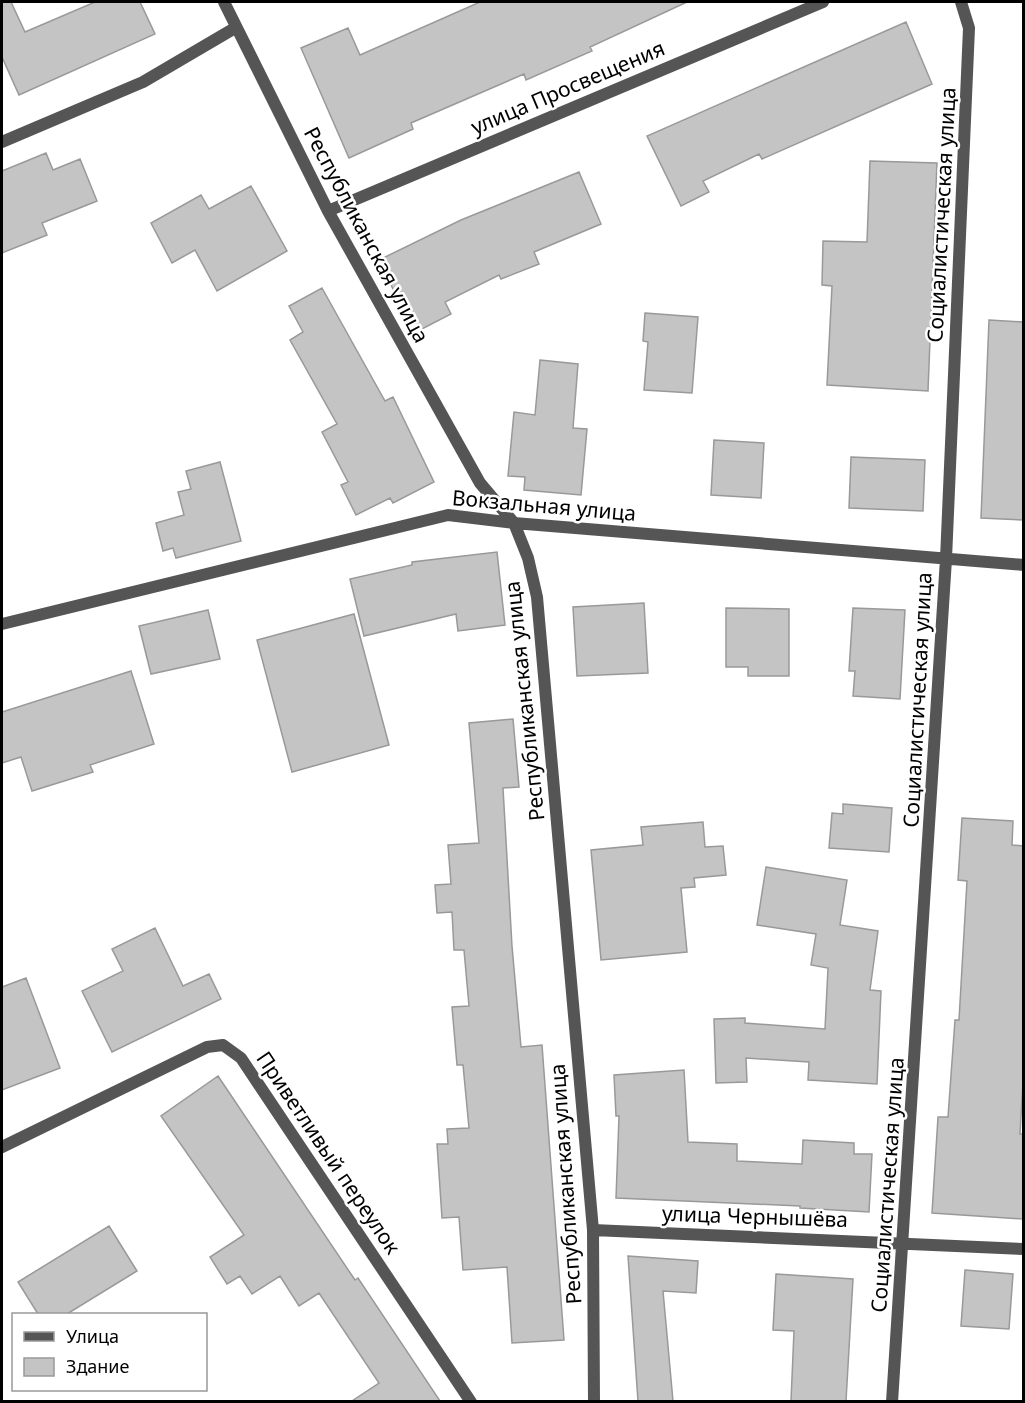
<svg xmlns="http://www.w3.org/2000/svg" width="1025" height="1403" viewBox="0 0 1025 1403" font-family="'Noto Sans',sans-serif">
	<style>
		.building { fill: #c4c4c4; stroke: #999; stroke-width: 1.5 }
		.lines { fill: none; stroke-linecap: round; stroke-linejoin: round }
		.minor { stroke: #555; stroke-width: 12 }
		.labels { text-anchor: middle; stroke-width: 5; stroke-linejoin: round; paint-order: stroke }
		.street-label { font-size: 21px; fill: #000; stroke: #fff }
	</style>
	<rect width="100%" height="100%" fill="#fff"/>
	<path class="building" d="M2 2H11L25 32 95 2H140L155 34 19 95 2 57Z
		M480 2H687L590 47 592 51 526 80 524 74 411 123 413 129 349 158 301 48 348 28 360 55Z
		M906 22 932 84 762 159 759 154 703 181 709 192 681 206 647 136Z
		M46 153 53 170 80 159 97 201 42 223 47 235 2 253V171Z
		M870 161 937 163 928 391 827 385 832 286 822 285 823 241 867 242Z
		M579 172 601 224 534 252 539 264 501 279 499 275 445 302 451 314 420 330 411 313 406 316 379 260 461 220Z
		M251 186 287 251 217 291 195 250 172 263 151 223 201 195 209 209Z
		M322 288 385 401 393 397 434 482 393 503 390 498 356 515 341 485 348 482 322 432 337 424 290 340 303 332 289 306Z
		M645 313 698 317 692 393 644 390 648 342 643 341Z
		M989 320 1023 322V520L981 518Z
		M540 360 578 364 573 428 587 429 581 495 524 490 525 477 508 476 514 412 535 415Z
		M714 440 764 443 761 498 711 495Z
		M851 457 925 460 923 511 849 508Z
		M220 462 241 541 176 558 173 548 163 551 156 523 184 515 178 492 191 489 186 471Z
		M497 552 505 625 458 631 456 614 364 636 350 579 412 565V562Z
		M644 603 648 673 577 676 573 607Z
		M726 608 789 609V676H748V667H726Z
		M853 608 905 610 900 699 853 696 855 671H849Z
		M208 610 220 659 151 674 139 626Z
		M354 614 389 745 292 772 257 640Z
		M131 671 154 744 90 765 93 772 32 791 21 757 2 763V712Z
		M513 719 519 787 503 788 512 946 521 1047 542 1045 564 1340 512 1343 507 1267 463 1270 459 1217 442 1218 437 1144H448L447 1129 469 1128 463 1065H457L452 1007 469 1006 464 950H454L452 912 437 913 435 885 451 884 448 845 479 843 469 723Z
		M843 804 892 808 889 852 829 848 832 813 843 814Z
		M962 818 1013 821 1012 845 1023 846V1081L1020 1134H1023V1219L932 1213 938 1117H948L955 1020H959L967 881 958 880Z
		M703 822 705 847 723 846 726 875 694 878 695 887 681 888 687 952 601 960 591 850 643 845 641 827Z
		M766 867 847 880 840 925 878 931 870 990 881 991 877 1084 808 1080 809 1062 746 1058 747 1082 716 1083 714 1019 745 1018V1023L825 1029 828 968 811 965 816 934 757 925Z
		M155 928 183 986 209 974 221 999 112 1052 82 991 123 971 112 949Z
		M26 978 60 1068 2 1090V987Z
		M684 1070 688 1142 737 1144V1161L802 1164 803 1140 854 1143V1154H872L869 1212 800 1208V1206L616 1198 619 1116H616L614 1075Z
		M218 1076 355 1280 358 1278 440 1401H352L379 1383 319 1293 299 1306 280 1276 252 1294 240 1276 227 1284 210 1257 244 1235 161 1116Z
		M109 1226 137 1271 67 1314H38L18 1282Z
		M628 1256 698 1261 696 1293 663 1291 673 1401H638Z
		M965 1270 1013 1274 1009 1329 961 1326Z
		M776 1274 853 1279 846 1401H791L794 1331 773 1330Z"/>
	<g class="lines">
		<path class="minor" d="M224 2 328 211 480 483 514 523 528 558 537 597 593 1230 594 1402
			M2 142 143 82 235 28
			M328 211 823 2
			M2 624 448 515 514 523 1024 565
			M2 1147 207 1047 223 1045 241 1058 471 1402
			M593 1230 1024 1249
			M892 1402 946 559 969 28 961 2"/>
	</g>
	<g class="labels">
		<g class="street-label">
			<text transform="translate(568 88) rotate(-23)" y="7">улица Просвещения</text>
			<text transform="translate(942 215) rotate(-87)" y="7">Социалистическая улица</text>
			<text transform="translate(366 235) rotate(62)" y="7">Республиканская улица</text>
			<text transform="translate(544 506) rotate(5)" y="7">Вокзальная улица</text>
			<text transform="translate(918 700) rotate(-87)" y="7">Социалистическая улица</text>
			<text transform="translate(525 701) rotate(-96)" y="7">Республиканская улица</text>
			<text transform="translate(328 1153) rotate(56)" y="7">Приветливый переулок</text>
			<text transform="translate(566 1184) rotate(-94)" y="7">Республиканская улица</text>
			<text transform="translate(888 1185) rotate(-86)" y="7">Социалистическая улица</text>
			<text transform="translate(755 1217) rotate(2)" y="7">улица Чернышёва</text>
		</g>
	</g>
	<rect width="1025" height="1403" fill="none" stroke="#000000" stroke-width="6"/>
	<rect x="12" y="1313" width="195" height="78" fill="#ffffff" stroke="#999999" stroke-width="1.5"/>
	<rect x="24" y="1332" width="30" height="9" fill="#555555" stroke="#999999" stroke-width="1.5"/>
	<text x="66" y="1343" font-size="18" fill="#000000">Улица</text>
	<rect x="24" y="1358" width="30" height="18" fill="#c4c4c4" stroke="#999999" stroke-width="1.5"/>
	<text x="66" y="1373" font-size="18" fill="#000000">Здание</text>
</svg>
